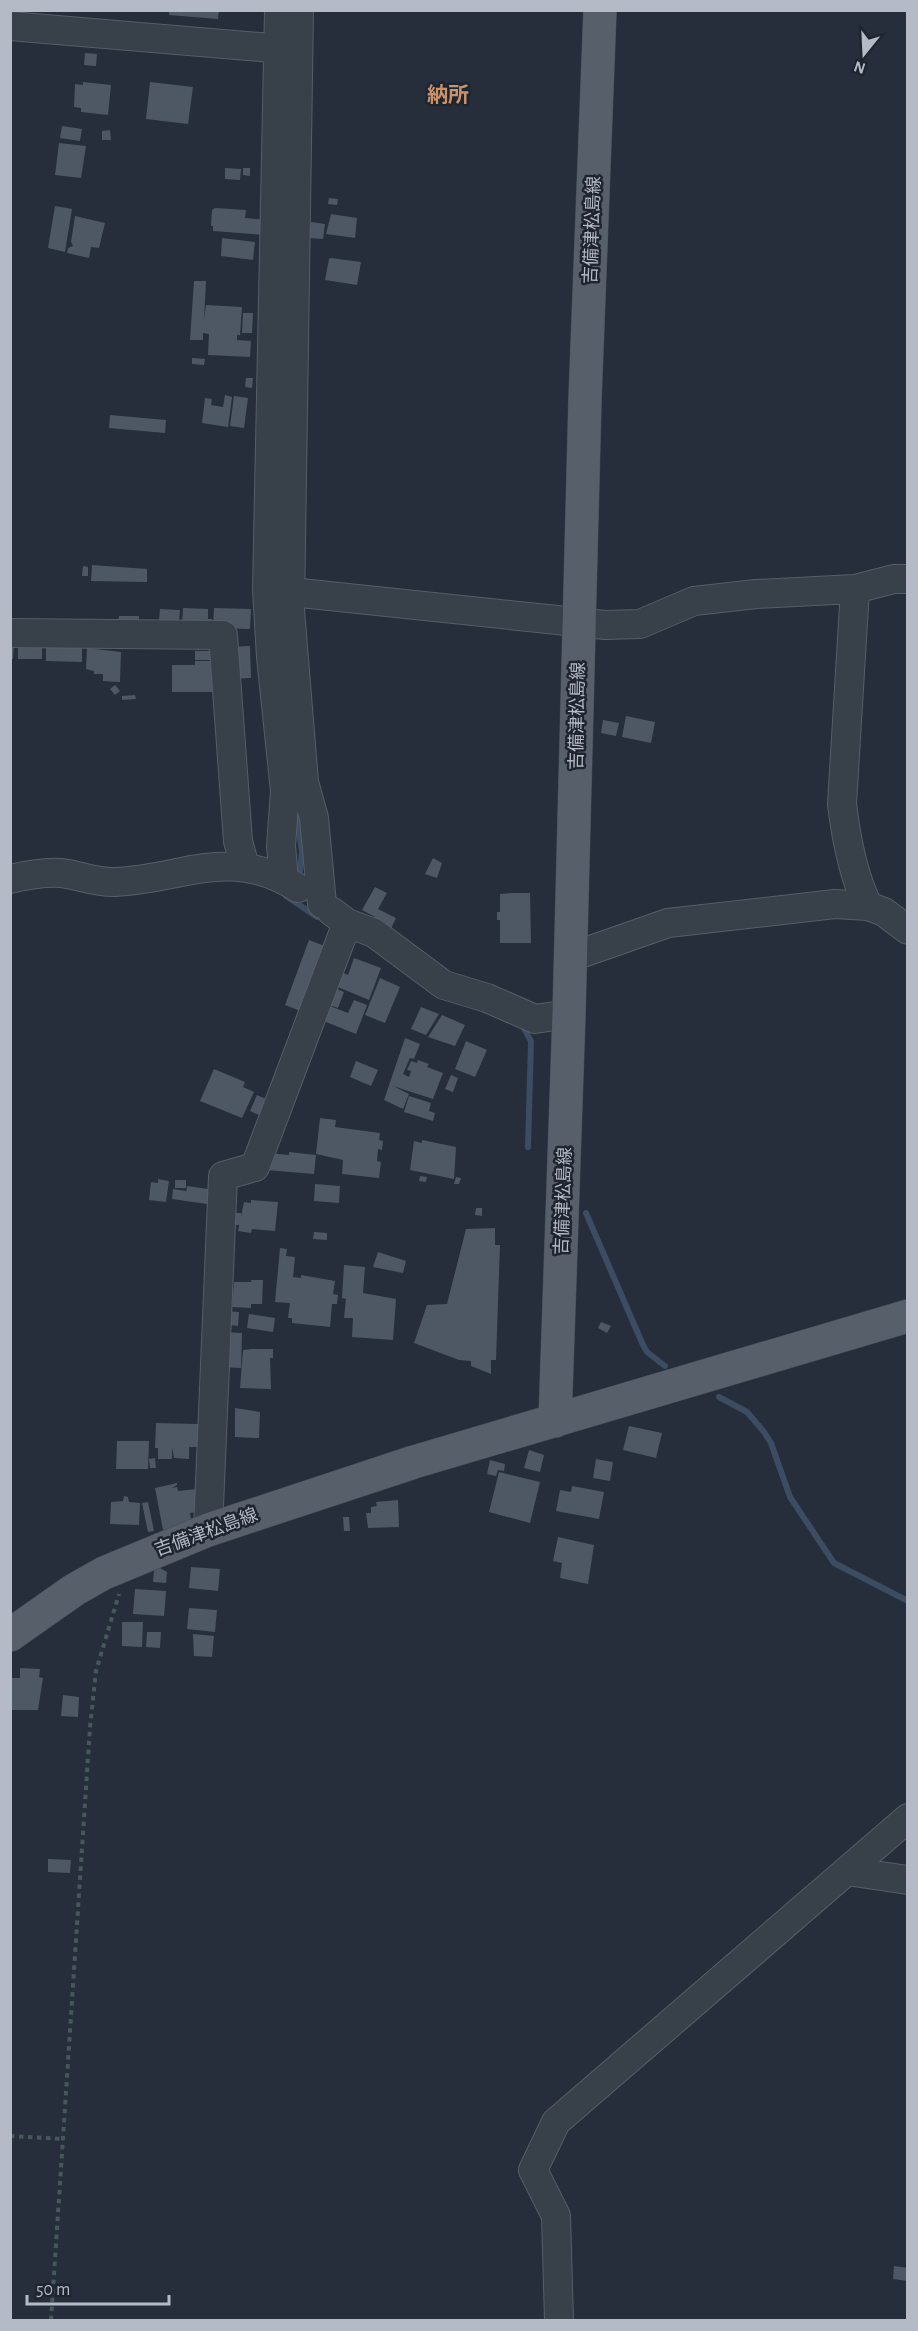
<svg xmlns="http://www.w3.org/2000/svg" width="918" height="2331" viewBox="0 0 918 2331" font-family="'Alegreya Sans','Noto Sans JP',sans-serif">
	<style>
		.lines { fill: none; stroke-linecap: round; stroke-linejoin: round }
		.stream { stroke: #3c4c62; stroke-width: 6 }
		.building { fill: #4e5865 }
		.minor-casing { stroke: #575e68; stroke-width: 30 }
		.major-casing { stroke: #424953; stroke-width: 34 }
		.path { stroke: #47585a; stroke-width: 4; stroke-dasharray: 4.5 4.5; stroke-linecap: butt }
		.minor { stroke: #38404a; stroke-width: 28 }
		.major { stroke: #575f6a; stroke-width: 33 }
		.labels { text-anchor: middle; stroke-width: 5; stroke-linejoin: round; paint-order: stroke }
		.street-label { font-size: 18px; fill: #b4bbc6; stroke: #1e252f }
		.quarter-label { font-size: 21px; font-weight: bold; fill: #ca926a; stroke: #1e252f }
	</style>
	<rect width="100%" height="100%" fill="#252e3a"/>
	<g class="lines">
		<path class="stream" d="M296 814 302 851 299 880
			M286 896 317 917
			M522 1025 531 1041 528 1147
			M586 1213 643 1345 647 1352 665 1366
			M719 1397 747 1412 764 1432 771 1443 790 1497 834 1563 908 1601"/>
	</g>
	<path class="building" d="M169 10H219L218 19 169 15Z
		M85 53 97 54 96 66 84 65Z
		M83 82 111 85 108 115 81 112V108L74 107 75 84 83 85Z
		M150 82 193 87 188 124 146 119Z
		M62 126 82 129 80 141 60 138Z
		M110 130 111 140H102V131Z
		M59 143 86 146 81 178 55 175Z
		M225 168 241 169 240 180 225 179Z
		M243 168H250V176L243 175Z
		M329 198 338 199 337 205 328 204Z
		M55 206 72 209 65 252 48 248Z
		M215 208 246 210 245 218 266 220 265 235 213 231V226H211L212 210Z
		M331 214 357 218 355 238 326 234Z
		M75 216 105 223 99 248 91 247 89 258 67 253 68 248 73 246 71 242Z
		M311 222 325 224 323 239 309 238Z
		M222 238 255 242 253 260 221 256Z
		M331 258 361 262 357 285 325 280 329 259Z
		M194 281H206L204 319 206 305 242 307 240 335H237V340L251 341 250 357 208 355 209 334 203 333V340H190Z
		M243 313H253L252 333H242Z
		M192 358 205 359 204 365 192 364Z
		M246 378H253L252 388 245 387Z
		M225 395 232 397 228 427 202 423 205 398 212 399 211 405 223 407Z
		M234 396 248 398 244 428 230 426Z
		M110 415 166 420 165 433 109 428Z
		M92 565 147 569V582L91 581Z
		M83 566 88 567V576H82Z
		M183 608 208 609V619H212V626L182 625Z
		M214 608 251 609 250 629 213 628Z
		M160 609 180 610 179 621 159 620Z
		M119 616H139V623H118Z
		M46 639 82 640V662L46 661Z
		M18 642H42V659H18Z
		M10 644H14L13 659H10Z
		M250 646 251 678 231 679V647Z
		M87 648 121 652 120 682 103 681V674H94V671L86 669Z
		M195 651H210V660H195Z
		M195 661H210V666H214L219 692H172V665H195Z
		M115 685 120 691 115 695 110 689Z
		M135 695 136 699 122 700V696Z
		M626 716 655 722 651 743 622 737Z
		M603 720 619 723 616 736 601 733Z
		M433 858 442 863 437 878 425 874Z
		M375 887 387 893 378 909 396 918 389 933 371 924 375 917 362 910Z
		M512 893H530L531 943H500V920H497V912H500V894Z
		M309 940 327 947 303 1012 285 1005Z
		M354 958 381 968 369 1000 333 985 339 971 348 975Z
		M380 978 400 987 385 1023 365 1015Z
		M330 986 344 992 338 1008 324 1003Z
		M354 1000 367 1005 356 1034 321 1020 330 1006 348 1013Z
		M421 1007 439 1014 426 1035 411 1029Z
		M442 1015 465 1025 455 1046 428 1037Z
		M405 1038 420 1044 414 1059 410 1058 403 1074 409 1077 411 1071 407 1070 411 1061 417 1063 418 1060 429 1064 427 1067 443 1073 433 1099 393 1086 409 1094 403 1109 384 1100Z
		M466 1041 487 1050 475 1077 455 1069Z
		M356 1061 378 1070 371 1086 350 1077Z
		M214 1069 245 1082 243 1087 254 1092 242 1118 200 1101Z
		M451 1075 458 1078 453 1092 445 1089Z
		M257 1095 268 1100 261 1116 250 1111Z
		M409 1096 431 1103 429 1111 435 1113 433 1121 404 1112Z
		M320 1118 336 1120 335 1127 380 1133 379 1140 383 1141 382 1150 378 1149 377 1161 381 1162 379 1178 342 1174 343 1160 316 1154Z
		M422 1140 456 1147 454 1179 410 1170 414 1141 422 1143Z
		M289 1152 316 1155 314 1174 266 1170 267 1153 289 1155Z
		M420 1176 427 1177 426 1182 419 1181Z
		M456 1177 461 1178 459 1184H454Z
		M158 1179 169 1181 166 1202 149 1200 151 1182 158 1183Z
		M175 1180H186V1188H175Z
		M315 1184 340 1186 339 1203 314 1201Z
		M187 1186 215 1190 214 1205 172 1199 173 1189 186 1191V1194Z
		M251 1200 278 1202 275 1231 252 1229 251 1233 238 1231 244 1202 251 1203Z
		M476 1208H482V1216L475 1215Z
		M229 1213H241V1225H228Z
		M495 1228V1245H500L496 1360H491V1374L471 1366V1361L459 1360 414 1343 427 1305 447 1304 466 1229Z
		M314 1232 327 1233V1240L313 1239Z
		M280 1248 287 1249 286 1256 295 1257 293 1277 301 1278V1275L335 1281 333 1294 338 1295 337 1304H332L330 1327 292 1323V1318H288L290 1303 275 1302Z
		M378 1252 406 1261 403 1273 373 1267Z
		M344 1265 365 1267 363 1293 396 1299 393 1340 352 1337 353 1318H344L346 1299 342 1298Z
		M251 1280H263L262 1304H251V1308L232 1307 234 1282H251Z
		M223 1311 239 1312 238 1326 222 1324Z
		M249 1314 275 1318 273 1332 247 1328Z
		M601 1322 611 1326 607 1333 598 1328Z
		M222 1332 242 1333 241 1368 220 1367Z
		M251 1349H273V1358H270L271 1389 240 1388 243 1350Z
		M235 1408 260 1412 259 1438 235 1437Z
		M156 1423 198 1424V1447H189V1459L174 1458 172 1447V1459H158V1448H155Z
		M629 1426 662 1433 656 1458 623 1450Z
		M117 1441H149L148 1469H116Z
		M529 1450 544 1455 540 1472 524 1468Z
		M155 1458 156 1468H150L149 1459Z
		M596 1459 613 1462 610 1481 593 1478Z
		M490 1460 505 1464 504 1471 498 1470 496 1476 487 1474Z
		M499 1472 540 1482 530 1523 489 1512Z
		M177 1483V1485L172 1488 177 1487 178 1491 197 1489 202 1511 190 1513 192 1526 163 1530 155 1488Z
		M572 1486 604 1492 599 1519 556 1511 560 1490 571 1492Z
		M124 1496 128 1497 129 1502 140 1503 139 1525 110 1524 111 1502 123 1501Z
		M398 1500 399 1527 368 1528 366 1513H371V1507L377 1506 376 1502Z
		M148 1502 154 1531 148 1532 142 1503Z
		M343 1517H349L350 1531H344Z
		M558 1537 594 1545 588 1584 560 1578 562 1563 553 1561Z
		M191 1567 220 1569 218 1591 189 1588Z
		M160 1568 167 1572 166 1583 153 1582 154 1570Z
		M135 1589 166 1591 164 1616 133 1614Z
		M189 1608 217 1610 215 1632 187 1629Z
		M122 1622H143L142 1647 122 1646Z
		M147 1632H161L160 1648 146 1647Z
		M193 1634 214 1636 212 1657 194 1656Z
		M20 1668 40 1669 39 1677 43 1678 38 1710H10V1678H20Z
		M63 1695 79 1697 78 1717 61 1716Z
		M48 1859 71 1860 70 1873 48 1872Z
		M894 2266 908 2268V2281L893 2279Z"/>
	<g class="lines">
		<defs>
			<path id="minor" d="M279 10 267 589 271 657 285 791 281 846 284 880
				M299 10 290 610 304 782 314 818 322 904
				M10 26 295 50
				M855 589 842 804C846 838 853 875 868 906
				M272 590 605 625 640 624 694 601 756 594 855 589 894 579H908
				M10 633 223 635 238 841 245 867
				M10 879C27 875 44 872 61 873 79 875 97 883 115 882 185 879 229 845 298 888
				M331 911 347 923 374 933 444 985 487 998 535 1019 569 1014
				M571 957 668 923 835 904 868 906 884 912 908 930
				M208 1530 223 1176 255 1167 347 923
				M847 1871 908 1880
				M559 2320 556 2216 533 2170 556 2122 908 1818"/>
			<path id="major" d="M555 1421 569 1014 585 399 600 10
				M10 1635 74 1590 104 1573 208 1530 414 1462 908 1316"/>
		</defs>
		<use href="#minor" class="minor-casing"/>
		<use href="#major" class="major-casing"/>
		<path class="path" d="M10 2136 63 2139
			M51 2320 90 1727 96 1671 119 1594"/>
		<use href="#minor" class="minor"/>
		<use href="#major" class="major"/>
	</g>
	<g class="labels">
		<g class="street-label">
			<text transform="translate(592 230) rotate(-88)" y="6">吉備津松島線</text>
			<text transform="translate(577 716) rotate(-89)" y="6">吉備津松島線</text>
			<text transform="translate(563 1201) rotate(-88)" y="6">吉備津松島線</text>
			<text transform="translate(206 1532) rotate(-20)" y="6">吉備津松島線</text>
		</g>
		<g class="quarter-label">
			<text x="448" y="102">納所</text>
		</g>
	</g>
	<rect width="918" height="2331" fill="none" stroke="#b4bbc6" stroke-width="24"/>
	<g transform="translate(864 54) rotate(198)" stroke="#1e252f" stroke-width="4.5" paint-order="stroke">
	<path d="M0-4.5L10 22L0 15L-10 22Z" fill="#b4bbc6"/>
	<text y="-9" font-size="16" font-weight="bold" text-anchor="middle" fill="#b4bbc6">N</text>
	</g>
	<path d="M27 2295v9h142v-9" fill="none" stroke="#b4bbc6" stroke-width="3"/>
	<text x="36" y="2295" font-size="18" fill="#b4bbc6" stroke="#1e252f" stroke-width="4.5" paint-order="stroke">50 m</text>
</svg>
